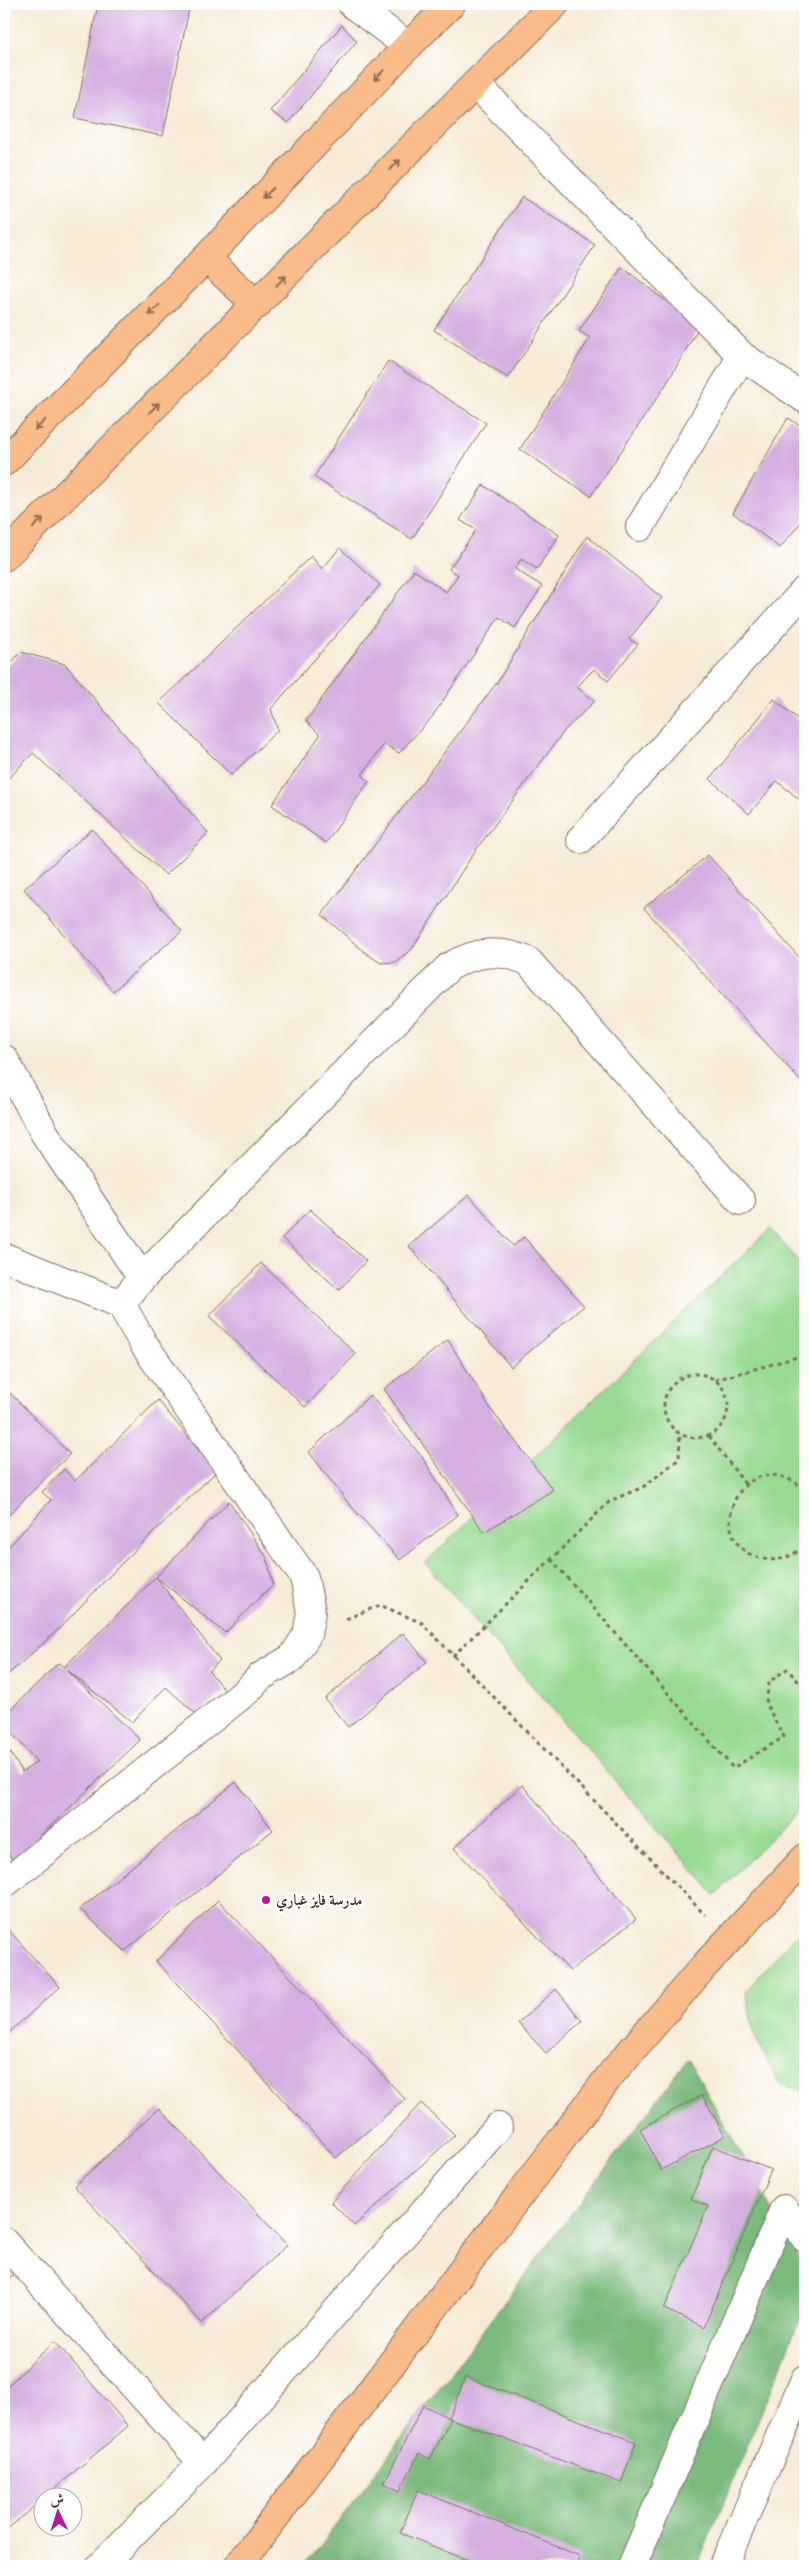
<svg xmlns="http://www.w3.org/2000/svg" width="809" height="2570" viewBox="0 0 809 2570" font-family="'IM FELL English',Amiri,serif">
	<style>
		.green { fill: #98da92; stroke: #6a8258 }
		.forest { fill: #7aba7c; stroke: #5a724d }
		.building { fill: #d5afe1 }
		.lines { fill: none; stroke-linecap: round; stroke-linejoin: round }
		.minor-casing { stroke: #7c6e5e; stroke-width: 30 }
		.major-casing { stroke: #7c6e5e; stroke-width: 30 }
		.path { stroke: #7c6e5e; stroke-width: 3; stroke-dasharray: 4 4; stroke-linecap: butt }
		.minor { stroke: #fff; stroke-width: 28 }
		.major { stroke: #f9bc8a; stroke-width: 28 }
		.oneway { stroke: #906c4f }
		.poi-dot { fill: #b5179e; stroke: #fff; stroke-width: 2 }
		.labels { text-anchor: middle; stroke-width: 5; stroke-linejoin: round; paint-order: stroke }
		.poi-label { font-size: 15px; font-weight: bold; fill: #3b2a1e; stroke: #fff; text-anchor: start }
	</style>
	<rect width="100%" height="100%" fill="#fff"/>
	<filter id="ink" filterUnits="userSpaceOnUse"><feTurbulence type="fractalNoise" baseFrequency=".02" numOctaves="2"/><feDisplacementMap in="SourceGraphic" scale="10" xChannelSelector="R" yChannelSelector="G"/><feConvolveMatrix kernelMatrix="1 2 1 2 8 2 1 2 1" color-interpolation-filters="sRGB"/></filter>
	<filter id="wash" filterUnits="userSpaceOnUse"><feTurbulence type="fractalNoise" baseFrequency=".0096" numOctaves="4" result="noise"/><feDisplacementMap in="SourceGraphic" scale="20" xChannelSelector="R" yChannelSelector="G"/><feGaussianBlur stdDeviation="1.12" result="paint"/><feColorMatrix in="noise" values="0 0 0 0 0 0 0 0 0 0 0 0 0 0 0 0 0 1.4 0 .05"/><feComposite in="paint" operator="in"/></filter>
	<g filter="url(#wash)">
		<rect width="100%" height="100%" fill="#f6ebd6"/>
		<path class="green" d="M770 1229 805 1268V1803L715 1895 425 1563Z
			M805 1925V2091L779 2084 754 2034 746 1991Z"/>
		<path class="forest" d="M688 2059 805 2269V2308L697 2566H305Z"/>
		<g id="blocks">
			<path class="building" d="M98 4H190L163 136 75 118Z
				M342 25 357 41 288 123 270 111Z
				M522 197 595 245 508 378 434 330Z
				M622 267 699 327 665 386 591 496 520 449 590 338 579 331Z
				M388 361 486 423 412 539 314 477Z
				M788 418 805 428V517L780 548 733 513Z
				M483 485 559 535 537 569 521 559 515 569 542 586 515 628 499 617 432 717 399 753 384 744 362 775 369 781 326 843 272 805 320 735 306 721 414 570 446 592 458 575 449 569 476 530 460 520Z
				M587 536 662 598 629 639 638 644 608 681 594 669 577 687 595 701 565 730 475 851 412 949 395 962 381 963 367 954 322 915 498 681Z
				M340 548 380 585 271 709 278 730 231 775 159 703 311 556 322 569Z
				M21 652 65 664 208 833 166 875 33 753 4 783V670Z
				M774 699 805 725V804L777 781 749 814 710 779Z
				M92 829 182 931 113 991 24 889Z
				M708 855 805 964V1086L644 908Z
				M469 1195 513 1246 524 1237 584 1306 511 1367 409 1246Z
				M310 1209 366 1261 339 1290 282 1238Z
				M261 1263 356 1354 305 1407 209 1316Z
				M448 1340 492 1411 553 1490 484 1532 384 1389Z
				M4 1387 70 1454 4 1519Z
				M370 1395 422 1457 458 1515 400 1560 349 1504 309 1452Z
				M158 1400 216 1472 120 1565 55 1633 4 1678V1552L51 1500 42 1492 64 1469 75 1481Z
				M229 1501 267 1558 273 1584 225 1633 156 1577Z
				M156 1577 220 1661 209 1671 225 1691 196 1714 166 1687 132 1722 67 1670 140 1740 14 1861 4 1849V1742L22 1772 37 1762 4 1724V1716L58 1663 64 1667Z
				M403 1633 427 1662 348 1727 325 1699Z
				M236 1782 273 1830 125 1951 80 1909Z
				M522 1785 636 1919 570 1971 454 1848Z
				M218 1900 405 2099 336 2158 156 1961Z
				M4 1925 60 1987 4 2037Z
				M556 1989 582 2021 546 2053 518 2023Z
				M702 2095 725 2136 661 2170 640 2129Z
				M421 2103 455 2135 354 2226 331 2202Z
				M159 2108 287 2245 202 2323 74 2186Z
				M713 2146 771 2170 704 2327 664 2309 708 2206 691 2199Z
				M4 2258 16 2272 4 2283Z
				M55 2341 128 2426 4 2532V2389Z
				M465 2377 636 2442 621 2483 449 2418Z
				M423 2405 451 2419 430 2459 419 2453 400 2491 384 2483Z
				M418 2490 580 2556 576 2566H482L400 2533Z"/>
		</g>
	</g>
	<g filter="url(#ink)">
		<use href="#blocks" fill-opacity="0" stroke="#7c6e5e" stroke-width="1"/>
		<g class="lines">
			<defs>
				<path id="minor" d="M352 4 408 46
					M476 84 742 356 805 399
					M640 527 742 356
					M581 839 805 590
					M4 1059 45 1134 142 1278
					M4 1257 121 1304
					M4 1884 248 1690 260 1677 292 1658 307 1635 311 1612 304 1577 143 1343 121 1304 142 1278 449 967C476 951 499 949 528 961L741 1201
					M4 2242 203 2463
					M100 2566 203 2463 498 2127
					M632 2566 784 2209 805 2238
					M723 2566 805 2379"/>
				<path id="major" d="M206 258 257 305
					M4 462 206 258 408 46 451 4
					M4 557 555 4
					M238 2566 612 2073 706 1964 805 1858"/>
			</defs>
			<use href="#minor" class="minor-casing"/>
			<use href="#major" class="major-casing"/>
			<path class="path" d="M664 1406a32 32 0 1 1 64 0a32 32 0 1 1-64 0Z
				M715 1380 805 1355
				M709 1436 745 1484
				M805 1490C742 1436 696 1545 764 1559 780 1562 794 1556 805 1545
				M551 1559 733 1768 784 1737 766 1704 769 1682 787 1669 805 1689
				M346 1619 380 1605 422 1623 705 1915
				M453 1656 610 1501 643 1487 679 1459 680 1434"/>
			<use href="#minor" class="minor"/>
			<use href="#major" class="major"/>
		</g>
		<defs><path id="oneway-shaft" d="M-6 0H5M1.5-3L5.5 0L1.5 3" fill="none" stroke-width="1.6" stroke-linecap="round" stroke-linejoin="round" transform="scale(1.25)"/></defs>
		<g class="oneway">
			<use href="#oneway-shaft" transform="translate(379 75) rotate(134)"/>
			<use href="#oneway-shaft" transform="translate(395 165) rotate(-45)"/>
			<use href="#oneway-shaft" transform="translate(268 193) rotate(134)"/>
			<use href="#oneway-shaft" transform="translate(281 281) rotate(-45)"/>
			<use href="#oneway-shaft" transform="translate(154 310) rotate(135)"/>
			<use href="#oneway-shaft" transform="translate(154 408) rotate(-45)"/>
			<use href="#oneway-shaft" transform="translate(40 425) rotate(135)"/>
			<use href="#oneway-shaft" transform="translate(38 523) rotate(-45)"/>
		</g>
	</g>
	<circle class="poi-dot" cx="266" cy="1900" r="5"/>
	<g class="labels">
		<g class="poi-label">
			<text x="276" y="1905">مدرسة فايز غباري</text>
		</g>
	</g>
	<rect width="809" height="2570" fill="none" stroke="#fff" stroke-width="20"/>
	<g transform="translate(58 2512) rotate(356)"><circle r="24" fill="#ffffff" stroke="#b1aaa5"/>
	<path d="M0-4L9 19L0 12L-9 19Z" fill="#b5179e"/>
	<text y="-8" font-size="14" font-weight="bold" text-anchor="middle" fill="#3b2a1e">ش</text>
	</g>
</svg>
